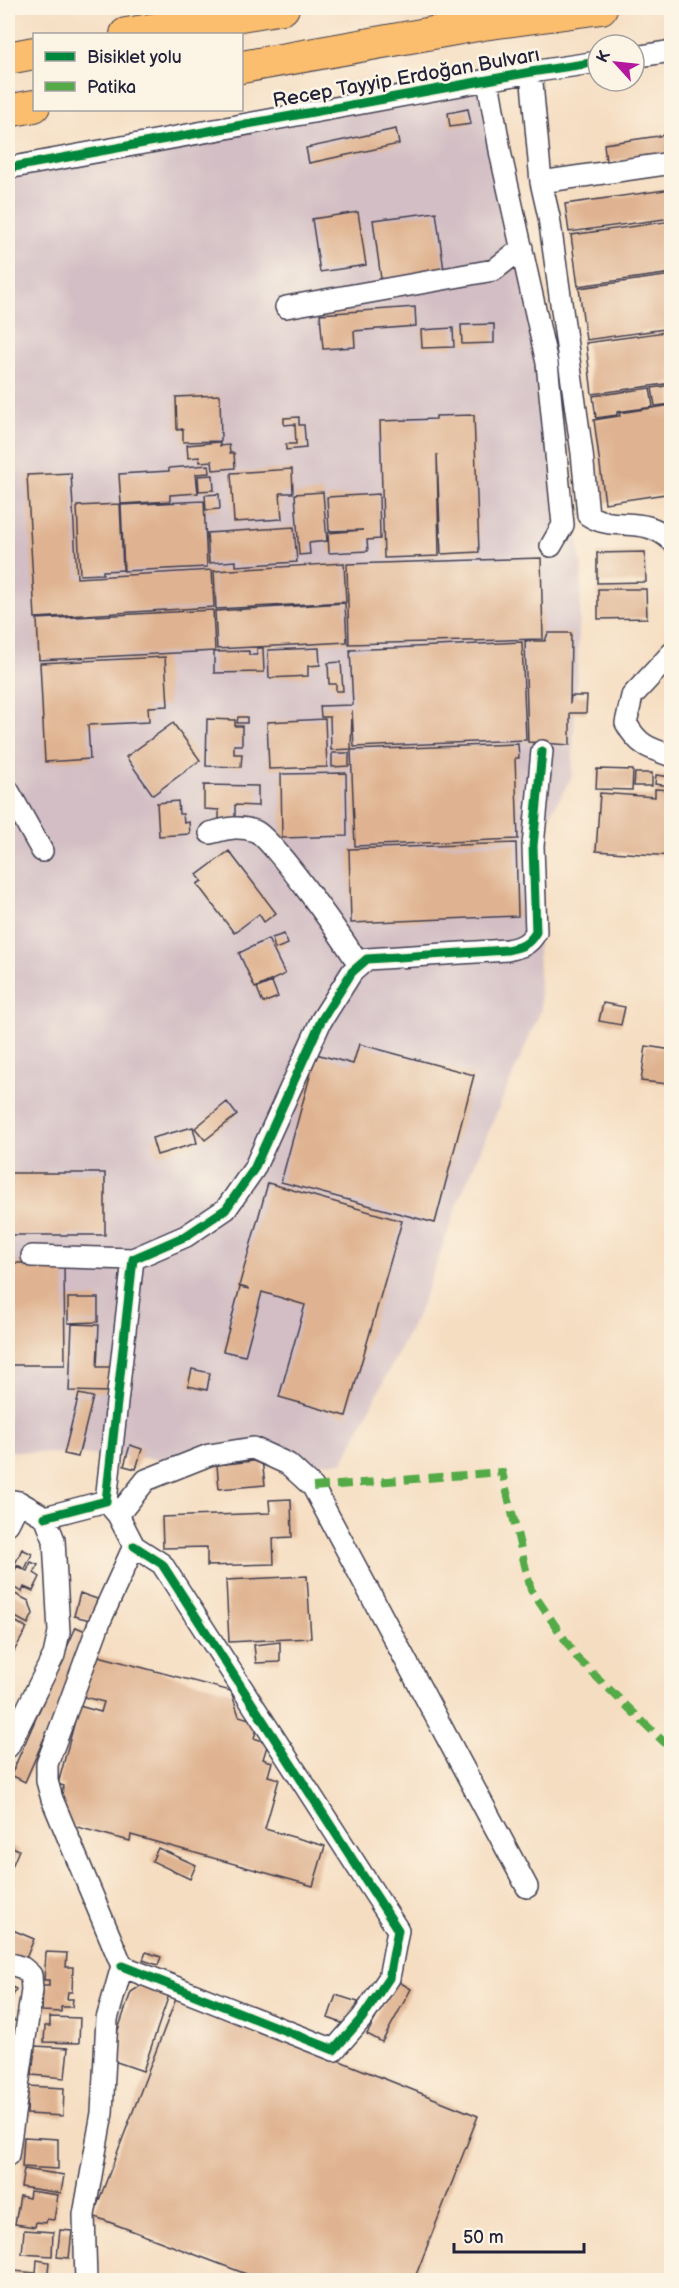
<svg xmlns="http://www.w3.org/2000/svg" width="679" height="2288" viewBox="0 0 679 2288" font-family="'Balsamiq Sans',sans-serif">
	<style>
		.industrial { fill: #d2bec4 }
		.building { fill: #dfb391 }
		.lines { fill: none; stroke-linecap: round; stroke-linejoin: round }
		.minor-casing { stroke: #423e4f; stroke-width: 24 }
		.highway-casing { stroke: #423e4f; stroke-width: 34 }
		.minor { stroke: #fff; stroke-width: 21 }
		.highway { stroke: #fbbe6e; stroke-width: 32 }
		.quiet { stroke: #53aa46; stroke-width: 8; stroke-dasharray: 15 8; stroke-linecap: butt }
		.cycleway-casing { stroke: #fcf5e5; stroke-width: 13 }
		.cycleway { stroke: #00873e; stroke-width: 9 }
		.labels { text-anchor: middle; stroke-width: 5; stroke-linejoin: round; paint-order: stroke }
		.street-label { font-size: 20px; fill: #22223b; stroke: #fcf5e5 }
	</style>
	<rect width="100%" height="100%" fill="#fcf5e5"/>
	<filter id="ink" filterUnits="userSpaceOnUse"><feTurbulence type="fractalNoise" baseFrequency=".0167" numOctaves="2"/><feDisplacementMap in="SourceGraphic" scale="12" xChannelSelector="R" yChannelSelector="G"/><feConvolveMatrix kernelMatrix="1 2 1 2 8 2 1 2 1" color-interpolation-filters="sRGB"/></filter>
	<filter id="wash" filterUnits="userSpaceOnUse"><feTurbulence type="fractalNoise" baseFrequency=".008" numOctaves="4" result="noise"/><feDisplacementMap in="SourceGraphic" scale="24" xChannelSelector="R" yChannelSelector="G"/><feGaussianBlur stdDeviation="1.35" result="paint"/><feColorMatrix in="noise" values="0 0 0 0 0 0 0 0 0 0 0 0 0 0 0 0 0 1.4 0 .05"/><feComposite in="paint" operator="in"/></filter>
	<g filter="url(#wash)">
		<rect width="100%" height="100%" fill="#f5ddc1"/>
		<path class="industrial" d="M477 83 555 361 582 568 572 776 533 846 541 1010 460 1198 420 1309 343 1462 258 1464 8 1451V168Z"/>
		<g id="blocks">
			<path class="building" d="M468 109 471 124 450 127 448 113Z
				M396 129 399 144 309 163 306 148Z
				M672 134V153L606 162 604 144Z
				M672 189V218L569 232 565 204Z
				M358 212 366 265 320 272 312 219Z
				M436 212 444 270 381 279 373 220Z
				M672 221V273L578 286 571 235Z
				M672 275V328L586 340 579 288Z
				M415 307 416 326 354 331 355 347 323 349 320 314Z
				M494 324V343L462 344 461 325Z
				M453 328 454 347 422 348 421 330Z
				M672 331V383L592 394 586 343Z
				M672 385V404L655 406 652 388Z
				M650 388 653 407 617 412V415L596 418 593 396Z
				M220 395 221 441 183 442V429L177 430 176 397Z
				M672 405V493L605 503 594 420 620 416 619 413Z
				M474 415 479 552 441 554 437 454 439 556 384 558 380 421 436 419V416Z
				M299 417V425H304L306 448 286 450V444H296L295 424 284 425V418Z
				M220 442V446L229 445 230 453H234L235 468 213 470 212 461 200 462 199 457 188 458 187 445Z
				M209 465 210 473 196 474 198 493 170 495V501L121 504 119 474 169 471V468Z
				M292 469 293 493H280L282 519 234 522 231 473Z
				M71 473 77 578 212 570 214 607 35 618 27 475Z
				M213 475 214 490 199 491 198 476Z
				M323 492 327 541 309 543 310 554 299 555 295 494Z
				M219 494 220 509 206 510 205 495Z
				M379 494 380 539 367 540 368 551 329 553 328 533 363 530 329 531 327 497Z
				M204 501 207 567 124 571 121 505Z
				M120 504 123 570 103 571V574L80 575 77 506Z
				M294 527 297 562 236 566V561L209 563 207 533Z
				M645 552 646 582 597 583V553Z
				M541 558 543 639 349 644 347 564Z
				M344 563 346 602 216 609 214 571Z
				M598 589H646L647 618 598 619Z
				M345 603 347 642 217 649 215 611Z
				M213 610 215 651 39 660 37 619Z
				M548 633H571L570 704 571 696H587L586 713H570V745L528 742 525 641H545Z
				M522 642 526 740 354 747 352 710 351 749 331 750 330 717H321L320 706 353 705 350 650Z
				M257 648H263L264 672 214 673V652L249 651V655H257Z
				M319 648 320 665 308 666V676L269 678 268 650Z
				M165 657 168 706 148 707 149 722 88 725 90 759 45 762 40 663Z
				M341 662 343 691H336V684H329L328 663Z
				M238 717H247V723H237Z
				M207 719 235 720V726H242V745H234V754H242L241 767 206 766Z
				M325 719 327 767 269 769 267 722Z
				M173 723 200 760 153 795 126 757Z
				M518 744 519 758H515L518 839 355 846 351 750Z
				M332 753H349V766L332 767Z
				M597 769 633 770 632 790 596 789Z
				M346 773 347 836 282 838 281 774Z
				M635 773H652V786H634Z
				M656 775 671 777 670 786 655 784Z
				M204 785 258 786V806L235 805V821L219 820V810L204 809Z
				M655 789 672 790V856L596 851 600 793 655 797Z
				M178 801 179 814H183L184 823 189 822 190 834 159 836 157 803Z
				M516 843 518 916 351 923 349 849Z
				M229 851 276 913 264 922 259 914 234 933 197 884 202 881 197 875Z
				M284 934 288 944 275 949 272 938Z
				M268 939 285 974 255 988 239 953Z
				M272 982 278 997 263 1003 257 988Z
				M603 1003 625 1007 621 1025 599 1021Z
				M359 1044 474 1075 435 1223 281 1182 316 1054 353 1064Z
				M646 1046 672 1050 668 1084 641 1081Z
				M227 1102 237 1115 205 1140 195 1128Z
				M193 1127 197 1143 157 1155 152 1138Z
				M8 1173H105V1235H8Z
				M268 1183 402 1221 346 1416 279 1397 305 1305 262 1292 245 1356 223 1351 240 1287 249 1289 239 1286Z
				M8 1263H64L65 1365H8Z
				M68 1298H98V1322L68 1323Z
				M72 1324 99 1325 97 1367H112L111 1392 69 1391Z
				M192 1369 210 1373 207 1390 188 1386Z
				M79 1394 93 1397 78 1457 64 1454Z
				M130 1445 142 1449 136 1469 124 1466Z
				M262 1460 265 1485 219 1489 217 1465Z
				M291 1499 292 1537 273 1538 274 1564 207 1566V1547L163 1548 162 1517 270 1513 269 1500Z
				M22 1549 32 1554 25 1569 15 1564Z
				M31 1562 38 1565 34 1573 40 1577 33 1591 24 1587 22 1592 8 1585 17 1566 27 1571Z
				M307 1576 311 1638 229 1642 226 1580Z
				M13 1593 29 1601 33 1614 28 1624 10 1614 8 1619V1604Z
				M80 1593 100 1600 94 1621 74 1616Z
				M11 1619 27 1628 13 1653 8 1650V1627Z
				M76 1627 90 1633 25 1782 11 1775Z
				M280 1642V1662L256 1663 254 1645Z
				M91 1654 231 1691 239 1716 259 1722 254 1738 268 1743 263 1759 272 1762 268 1776 279 1779 265 1829 325 1846 313 1886 131 1835 130 1841 62 1823 59 1805 64 1786 58 1784 79 1706 101 1712 104 1702 80 1696Z
				M8 1845 19 1850 8 1876Z
				M158 1848 196 1865 190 1879 152 1861Z
				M8 1928 34 1939 25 1961 8 1958Z
				M46 1952 67 1953 66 1967H73L72 1992H68L67 1999H73L72 2007H61V2012L42 2011 43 1986H49V1980H44Z
				M146 1952 161 1957 158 1965 143 1960Z
				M396 1980 411 1989 382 2042 367 2034Z
				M148 1981 171 1989 143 2071 108 2059 131 1992Z
				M8 1985 16 1989 8 2007Z
				M336 1995 358 2002 350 2026 328 2018Z
				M177 1996 478 2116 414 2280H262L93 2216Z
				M50 2017 80 2018 79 2043 44 2042 45 2026H50Z
				M8 2018 21 2023 15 2043 8 2040Z
				M35 2046 68 2048 65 2078 32 2075Z
				M28 2086 64 2088 63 2116 27 2114Z
				M24 2137 58 2139V2169L22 2167Z
				M24 2169 64 2175 61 2193 21 2187Z
				M30 2191 58 2195 54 2220 47 2219 46 2223 36 2222 35 2227 15 2224 20 2196 29 2198Z
				M24 2230 53 2232 52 2256 22 2254Z
				M60 2230 72 2231 69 2258 57 2257Z
				M37 2260 49 2262 47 2280H14V2271L36 2273Z"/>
		</g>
	</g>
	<g filter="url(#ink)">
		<use href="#blocks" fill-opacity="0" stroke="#423e4f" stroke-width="1.5"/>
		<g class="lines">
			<defs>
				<path id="minor" d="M634 57 672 51
					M531 72 541 182 549 217 582 453 588 515C615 533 642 513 672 541
					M488 81 501 156 547 363 563 525 551 546
					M8 168 531 72 598 62
					M541 182 672 163
					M286 307 494 270 522 248
					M672 653 632 696 626 723C638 745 648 748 672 756
					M8 790 42 851
					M210 833C226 829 238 825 255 831 273 838 346 943 359 965
					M32 1256 133 1259
					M8 1500 19 1502 45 1517 54 1540 59 1632 54 1655 8 1747
					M118 1515 146 1480 209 1455 253 1448 288 1464 313 1487 527 1887
					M45 1517 106 1501 133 1259 186 1236 226 1209 254 1169 321 1021 352 972 367 959 507 950C521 947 529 945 536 932L533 846 542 751
					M8 1524 19 1502
					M8 1963 23 1968 31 1975 32 1990 8 2155
					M122 1966 334 2050 362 2018 389 1978 398 1930 162 1564 134 1546
					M86 2280 84 2215 102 2113 107 2019 122 1966 52 1799 47 1781V1764L100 1621 134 1546 118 1515 106 1501"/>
				<path id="highway" d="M126 34 283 8
					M8 58 34 53
					M242 67 483 24 601 8
					M8 111 34 106"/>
			</defs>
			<use href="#minor" class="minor-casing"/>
			<use href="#highway" class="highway-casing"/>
			<use href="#minor" class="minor"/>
			<use href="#highway" class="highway"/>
			<path class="quiet" d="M313 1487 502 1472 531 1590 578 1659 672 1750"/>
			<defs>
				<path id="cycleway" d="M8 168 531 72 598 62
					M45 1517 106 1501 133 1259 186 1236 226 1209 254 1169 321 1021 352 972 367 959 507 950C521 947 529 945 536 932L533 846 542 751
					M122 1966 334 2050 362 2018 389 1978 398 1930 162 1564 134 1546"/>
			</defs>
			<use href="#cycleway" class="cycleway-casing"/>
			<use href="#cycleway" class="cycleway"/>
		</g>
	</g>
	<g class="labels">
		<g class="street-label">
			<text transform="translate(406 77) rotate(-10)" y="7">Recep Tayyip Erdoğan Bulvarı</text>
		</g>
	</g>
	<rect width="679" height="2288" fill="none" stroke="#fcf5e5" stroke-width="30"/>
	<rect x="33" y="33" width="210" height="78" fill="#fcf5e5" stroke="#a5a1a1" stroke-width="1.5"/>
	<rect x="45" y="52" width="30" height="9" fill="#00873e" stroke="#a5a1a1" stroke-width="1.5"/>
	<text x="87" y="63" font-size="18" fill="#22223b">Bisiklet yolu</text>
	<rect x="45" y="82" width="30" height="9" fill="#53aa46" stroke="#a5a1a1" stroke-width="1.5"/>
	<text x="87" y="93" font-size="18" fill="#22223b">Patika</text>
	<g transform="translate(616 63) rotate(297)"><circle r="28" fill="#fcf5e5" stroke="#a5a1a1" stroke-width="1.5"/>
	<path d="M0-4.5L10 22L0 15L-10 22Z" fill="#b5179e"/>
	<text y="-9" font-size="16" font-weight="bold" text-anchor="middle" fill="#22223b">K</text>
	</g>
	<path d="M454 2243v9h130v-9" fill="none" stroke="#22223b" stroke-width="3"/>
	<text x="463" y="2243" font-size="18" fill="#22223b" stroke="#fcf5e5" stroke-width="4.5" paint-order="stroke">50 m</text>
</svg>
